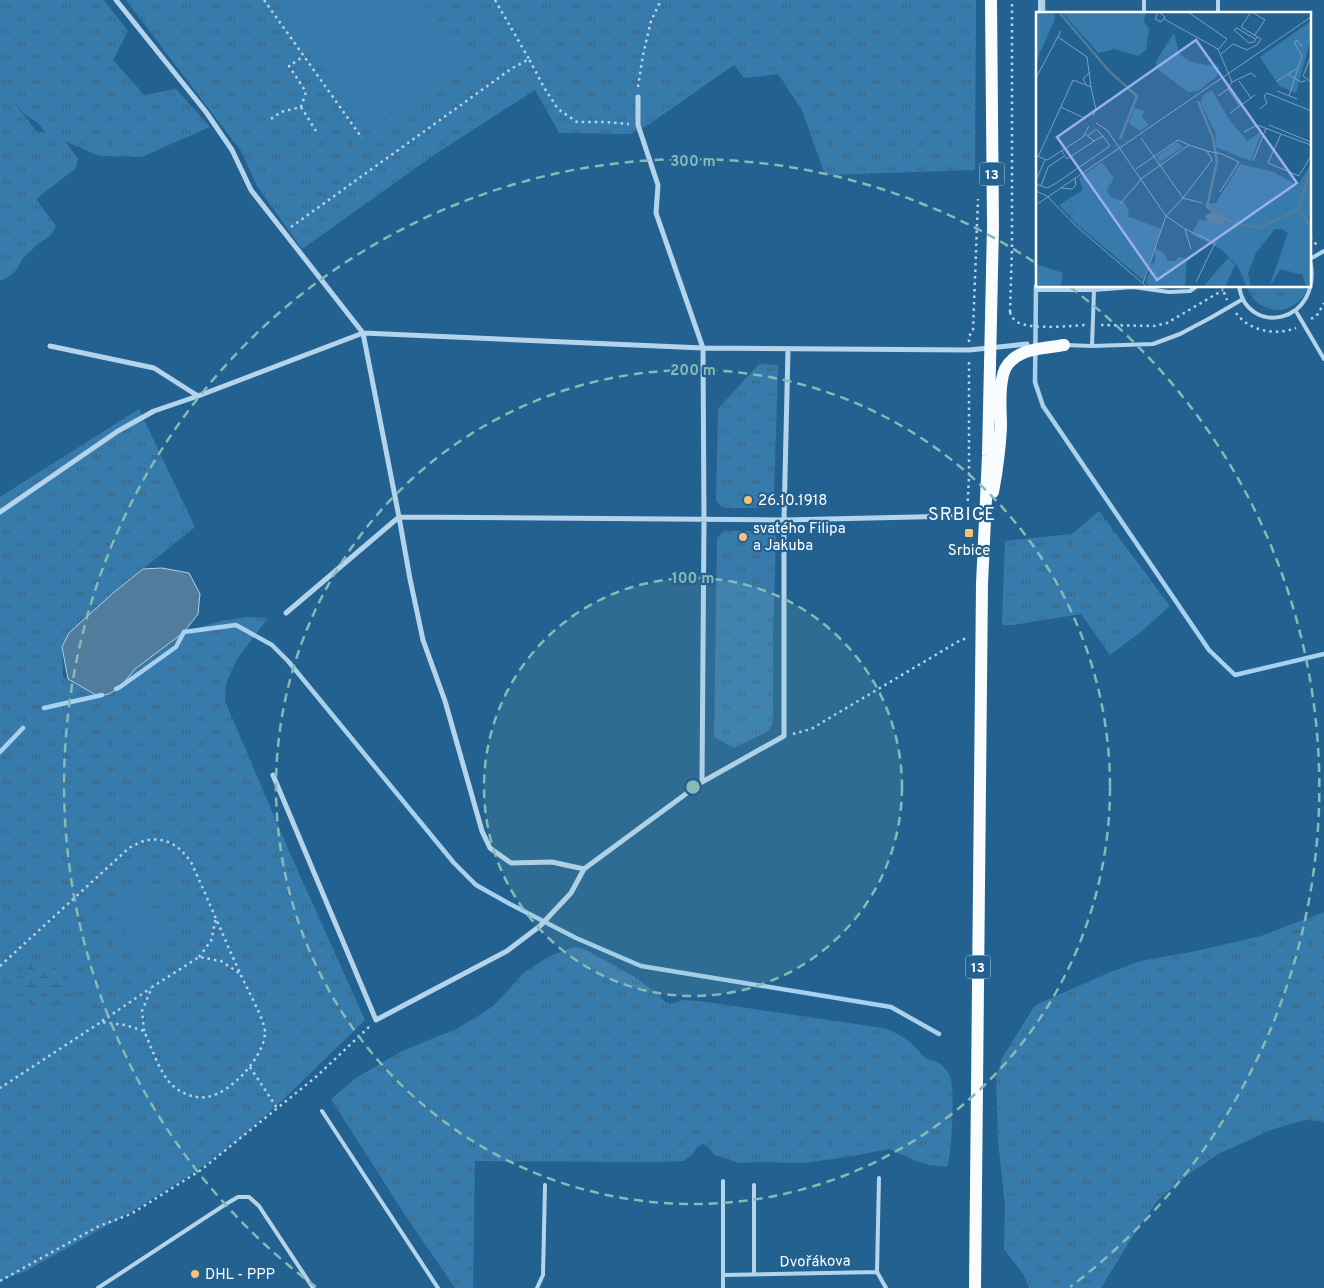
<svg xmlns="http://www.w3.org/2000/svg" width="1324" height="1288" viewBox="0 0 1324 1288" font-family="Overpass,sans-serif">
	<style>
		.grass { fill: url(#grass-tufts); fill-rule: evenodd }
		.wetland { fill: url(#wetland-marsh) }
		.garden { fill: #377bad }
		.water { fill: #517c9c; stroke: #a8d1ed }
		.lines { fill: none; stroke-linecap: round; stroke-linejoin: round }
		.stream { stroke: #a8d1ed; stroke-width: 4.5 }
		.path { stroke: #b4d4ec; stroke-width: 2.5; stroke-dasharray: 2.5 4; stroke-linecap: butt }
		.service { stroke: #b4d4ec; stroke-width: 4 }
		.minor { stroke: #b4d4ec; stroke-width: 5 }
		.primary { stroke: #f9fcff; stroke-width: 12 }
		.ring { fill: none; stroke: #87bab6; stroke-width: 2.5; stroke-dasharray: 9 6 }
		.poi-dot { fill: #f7c176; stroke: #236190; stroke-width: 2 }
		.labels { text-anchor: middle; stroke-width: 4.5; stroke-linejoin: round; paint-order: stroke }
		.shield { fill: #236190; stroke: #bdd0de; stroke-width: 1 }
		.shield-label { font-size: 14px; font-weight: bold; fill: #fff }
		.poi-label { font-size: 15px; fill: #fff; stroke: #236190; text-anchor: start }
		.street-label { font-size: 15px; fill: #fff; stroke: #236190 }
		.quarter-label { font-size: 18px; letter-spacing: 1px; fill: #fff; stroke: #236190 }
		.inset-river { fill: none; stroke: #517c9c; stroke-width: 2.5 }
		.inset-road { fill: none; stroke: #7ba0bc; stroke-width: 1 }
		.view { fill: #99afed; fill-opacity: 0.15; stroke: #99afed; stroke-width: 2.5 }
		.inset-edge { fill: none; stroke: #fff; stroke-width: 2.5 }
		.centre { fill: #87bab6; stroke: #236190; stroke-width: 2.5 }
		.ring-label { font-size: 15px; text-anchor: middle; font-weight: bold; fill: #87bab6; stroke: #236190; stroke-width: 4.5; stroke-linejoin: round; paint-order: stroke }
	</style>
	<defs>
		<pattern id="grass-tufts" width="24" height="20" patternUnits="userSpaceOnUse" patternTransform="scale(1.25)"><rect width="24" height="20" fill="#377bad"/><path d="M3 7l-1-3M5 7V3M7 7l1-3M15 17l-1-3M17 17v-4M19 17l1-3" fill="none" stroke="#42647c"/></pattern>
		<pattern id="wetland-marsh" width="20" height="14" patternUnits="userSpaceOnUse" patternTransform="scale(1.25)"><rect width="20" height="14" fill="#377bad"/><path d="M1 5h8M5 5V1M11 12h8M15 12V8" fill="none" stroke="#42647c"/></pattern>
	</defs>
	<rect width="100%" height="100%" fill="#236190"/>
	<path class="grass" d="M0 0H104L128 31 113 60 144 95 176 89 210 127 142 157 99 156 65 141 78 159 76 168 36 199 56 226 50 236 38 244 23 258 17 269 10 276 2 280H0ZM8 94 25 115 37 122 46 133 36 131Z
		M126 0H976L975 170 825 175 802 110 778 74 744 78 734 65 648 125 630 134 559 133 535 90 434 155 302 249 257 186 241 151Z
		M1247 286H1308C1298 318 1256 318 1247 286Z
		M759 364 778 365 774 497 765 508H723L716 501 718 409Z
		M139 409 195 527 113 593 69 633 62 647 63 677 98 696 120 687 135 669 184 632 225 620 248 617 268 618 237 659 226 684 225 701 289 851 365 1020 288 1095 238 1141 186 1178 119 1219 26 1271 0 1281V497Z
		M1099 511 1170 606 1142 631 1110 655 1081 614 1013 625H1002L1005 541 1072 534Z
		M724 531H767L776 536 773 637V722L769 731 734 748 714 737 717 538Z
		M1324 912V1123L1320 1121 1304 1120 1271 1130 1218 1154 1186 1176 1158 1200 1138 1228 1101 1288H1029L1024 1275 1004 1249 1005 1206 998 1140 996 1077 1003 1056 1009 1047 1032 1010 1036 1005 1049 999 1108 973 1141 961 1191 952 1261 936Z
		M573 947 584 949 635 977 659 995 665 1002 671 1004 683 1000 699 1001 883 1028C896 1032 906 1038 915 1047 919 1051 922 1056 926 1058 929 1060 934 1061 937 1062 942 1064 948 1071 950 1076 955 1088 952 1154 947 1167L929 1165 913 1160 890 1149 841 1158 802 1163 761 1162 739 1163 715 1155 706 1145 703 1144 697 1147 692 1155 683 1161 659 1162 475 1161 473 1288H455L403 1212 331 1099 356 1078 402 1051 456 1029 478 1016 493 1006 505 994 522 974 548 957Z"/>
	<path class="wetland" d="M29 959 44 961 68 976 78 996 73 1006 58 1009 34 1008 20 998C16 977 17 976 29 959Z"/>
	<path class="garden" d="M275 0H423L466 60 367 130Z
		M141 887 166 935 134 951 109 903Z"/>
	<path class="water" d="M162 568 189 573 200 594 198 614 184 632 135 669 120 687 109 694 98 696 68 679 62 647 69 633 113 593 143 569Z"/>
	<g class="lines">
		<path class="stream" d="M1043 14V0
			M1037 266 1038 225
			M1036 286 1035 382 1043 406 1209 650 1235 675 1324 654
			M116 689 120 687 176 647 184 632 236 625 272 645 288 661 454 863 476 885 510 904 576 938 641 966 891 1007 939 1034
			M44 708 102 695
			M0 752 23 728"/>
		<path class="path" d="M264 0 362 138
			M495 0 529 59
			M638 87 643 55 651 21 661 0
			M301 107 316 131
			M271 119 281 112 301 107 306 92 289 66 304 56
			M291 227 511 69 529 59 545 89 558 109 577 122H603L629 124
			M1310 238 1318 246
			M1223 286V290L1227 300
			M1010 312 1012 248V0
			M1010 312C1011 316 1013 319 1017 322 1031 330 1069 326 1086 325
			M1236 313C1249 331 1276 336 1296 328
			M1311 319 1318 314 1324 303
			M1101 325 1154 326 1167 323 1223 290
			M969 342V336L973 331 978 199
			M967 514 969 478V360
			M793 734 811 729 959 641 969 637
			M199 957 211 941 216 918
			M0 966 129 848C135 845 142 841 147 840 168 837 180 847 191 862 208 899 223 936 240 973 245 985 266 1022 265 1033 264 1057 231 1093 207 1097 194 1099 181 1093 172 1085 160 1074 151 1046 144 1031L125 1025 101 1022 0 1088
			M102 1021 151 988
			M144 1031 142 1011 152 987 199 957 221 961 239 973
			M250 1067 277 1108
			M0 1281 99 1226 131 1214 201 1170 317 1076 371 1025"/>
		<path class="service" d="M1040 14V0
			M1144 14V0
			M1218 14V0
			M1038 262 1037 290H1094L1133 287V286
			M1239 286C1246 337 1324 325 1310 259L1324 251
			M1133 287 1169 292 1190 291 1197 286
			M1297 313 1324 359
			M1066 345 1092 346 1153 344 1180 334 1212 317 1243 299
			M1092 346 1094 290
			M322 1111 438 1288
			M879 1178 877 1272 886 1288
			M723 1181V1288
			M754 1274V1185
			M723 1275 877 1272
			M98 1288 226 1204 238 1197H249L259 1206 313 1288
			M537 1288 543 1275 545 1185"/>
		<path class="minor" d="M116 0 206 112 232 150 251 190 363 333 399 517 784 520 958 516
			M638 97V125L658 185 656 213 703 348 704 520 702 782 784 736V520L788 349
			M50 346 154 368 198 396 363 333 703 348 969 350 1027 344
			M0 512 118 431 154 411 198 396
			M286 613 399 517 410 579 423 640 445 701 482 831 490 848 511 863 552 862 584 869 702 782
			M273 775 376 1020 507 951 540 926 571 893 584 869"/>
		<path class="primary" d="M993 492C997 471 1000 448 1001 427 1001 411 999 395 1002 380 1003 372 1006 365 1012 360 1025 348 1047 348 1064 345
			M975 1288 982 584 988 456 993 226 991 0"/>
	</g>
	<circle cx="693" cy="787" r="209" fill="#87bab6" fill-opacity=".12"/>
	<g class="ring">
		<circle cx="693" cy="787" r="209"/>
		<circle cx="693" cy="787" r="417"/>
		<path d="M316 1287A626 626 0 0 1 1034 262M1070 287A626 626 0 0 1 1070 1287"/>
	</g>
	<g class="poi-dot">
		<circle cx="748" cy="500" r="5"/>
		<rect x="964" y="528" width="10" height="10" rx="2.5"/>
		<circle cx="743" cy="537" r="5"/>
		<circle cx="195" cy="1274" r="5"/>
	</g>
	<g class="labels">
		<g class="shield">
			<rect x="979.5" y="162.5" width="25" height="23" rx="4"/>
			<rect x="965.5" y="955.5" width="25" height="23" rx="4"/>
		</g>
		<g class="shield-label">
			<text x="992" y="179">13</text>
			<text x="978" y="972">13</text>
		</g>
		<g class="poi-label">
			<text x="758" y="505">26.10.1918</text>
			<text x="753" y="533">svatého Filipa<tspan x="753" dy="17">a Jakuba</tspan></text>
			<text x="969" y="555" text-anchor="middle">Srbice</text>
			<text x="205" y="1279">DHL - PPP</text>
		</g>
		<g class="street-label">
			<text transform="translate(815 1261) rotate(-1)" y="5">Dvořákova</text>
		</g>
		<g class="quarter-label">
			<text x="962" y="520">SRBICE</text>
		</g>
	</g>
	<g transform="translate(1036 12)">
		<rect width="275" height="275" fill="#236190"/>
		<path d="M0 0H18L19 7 0 50ZM26 0H110L108 10 113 17 110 38 102 44 79 37 62 41ZM275 9V26L260 81 243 74 224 45ZM138 21 143 41 147 45 159 51 184 55 180 65 162 79 152 80 120 56V49ZM176 78 192 106 211 129 226 119 215 149 180 135 179 120 165 92 166 84ZM98 96 108 99 106 105 113 113 104 119 93 111ZM141 130 147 135 124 150 121 144ZM66 150 78 166 71 178 73 184 88 190 93 198 91 204 125 217 107 268 37 209 34 204 41 194 34 188 26 191 47 178 43 166ZM275 151V203L272 205 275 208V249L266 257V263L245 257 233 275 252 221 246 217H239L220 241 212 261 215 275H211L202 255 186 238 155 222 164 207 184 213 190 210 189 205 176 200 168 192 180 191 204 152 235 159 262 173ZM119 236 128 241 132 249H140L142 245 151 247 149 275H114L110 271 115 252 119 251ZM192 246 199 253 189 275H167ZM0 252 27 261 25 275H0Z" fill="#377bad"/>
		<path d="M275 249V275H270L265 257Z" fill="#377bad"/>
		<path d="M33 188 41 194 33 204 23 193ZM93 213 108 219 99 243 84 238Z" fill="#377bad"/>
		<path d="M176 200 188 204 190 209 185 213 172 210 169 204Z" fill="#517c9c"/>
		<path class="inset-river" d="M23 0 73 59 101 84 84 127M162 89 177 126 181 150 171 195 195 210M264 194 272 163M198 211 223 216 263 197 275 215"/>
		<path class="inset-road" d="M122 0 119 7 125 10 129 5 123 0M152 0 191 27 182 38M216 0 229 8 218 24M128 7 182 37 196 70M22 25 51 45 55 75M219 27 201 16 198 18 213 31 218 30 221 25M185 42 197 32 211 38 222 32 225 27 205 15 215 0M275 44 267 64 275 70M251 62 265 70 270 69M0 66 25 19M203 69 215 86M241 69 262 56M50 72 47 67 54 60M192 77 204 94M241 79 261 87M182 84 192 77 196 70 215 61 220 65M253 84 266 44 258 30 261 28 266 35M25 95 50 107M224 97 231 91 228 84 231 81 275 99M194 101 219 83M60 111 71 118 130 204 149 217 155 237M233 113 275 130M208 120 221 113 245 122M52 124 60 117 67 124M105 126 147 186 130 204 107 271M153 133 171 139 176 148 147 186 166 191M275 133 245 122 232 151 263 164 275 144M26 139 31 147 58 129 49 122M171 139 186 142 203 150 184 180M1 144 11 148 16 145 47 125 53 114M2 145 37 68 55 75 60 98 57 104M217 149 230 116M0 168 9 148M0 172 11 176 19 172 74 134 67 124 58 129M5 174 12 155 28 144M25 176 36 177 40 173 39 166M0 179 11 184 39 213 111 275M84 192 106 166 153 133 142 128 100 157M0 193 275 5M149 217 179 231 160 270"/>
		<path class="view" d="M160 28 261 171 121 268 21 125Z"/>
		<rect width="275" height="275" class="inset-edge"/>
	</g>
	<circle cx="693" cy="787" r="8" class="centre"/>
	<g class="ring-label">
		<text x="693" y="166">300 m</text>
		<text x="693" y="375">200 m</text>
		<text x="693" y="583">100 m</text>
	</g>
</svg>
